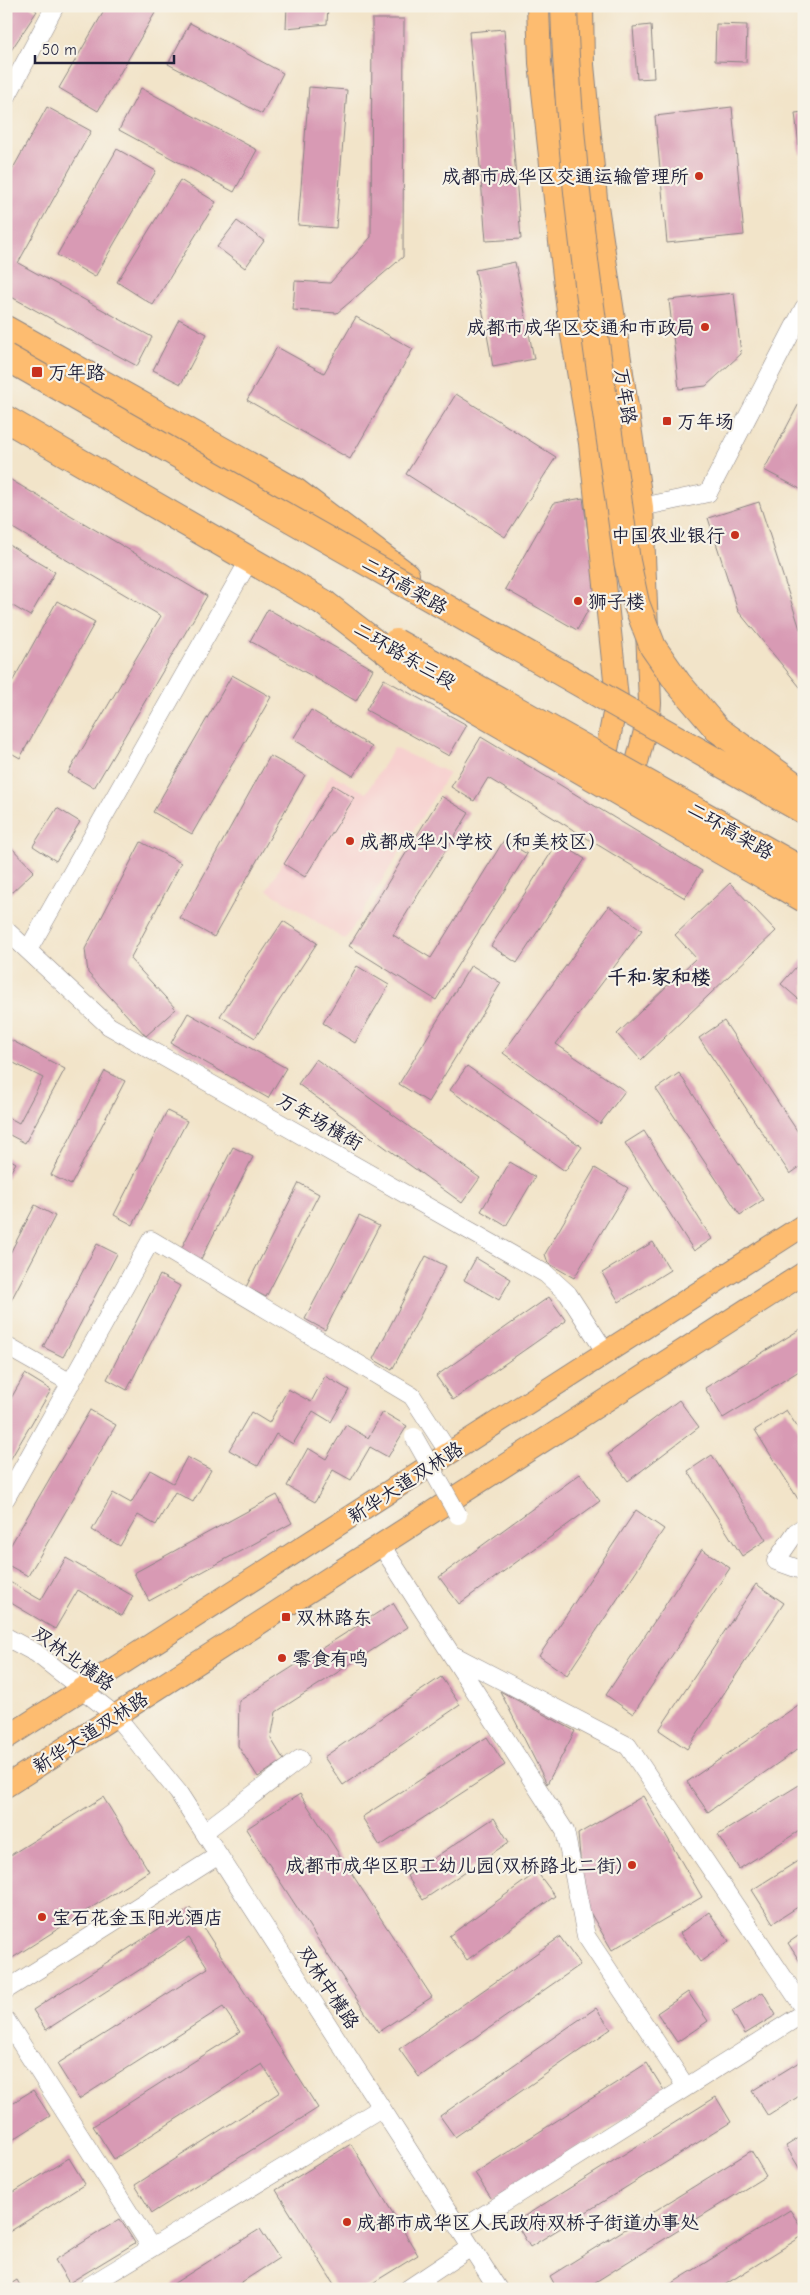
<svg xmlns="http://www.w3.org/2000/svg" width="810" height="2295" viewBox="0 0 810 2295" font-family="'Comic Neue','LXGW WenKai TC',sans-serif">
	<style>
		.built { fill: #f7d0cf }
		.building { fill: #d89ab4 }
		.lines { fill: none; stroke-linecap: round; stroke-linejoin: round }
		.minor-casing { stroke: #8a8382; stroke-width: 19 }
		.major-casing { stroke: #8a8382; stroke-width: 24 }
		.highway-casing { stroke: #8a8382; stroke-width: 28 }
		.minor { stroke: #fff; stroke-width: 18 }
		.major { stroke: #fdbc6f; stroke-width: 22 }
		.highway { stroke: #fdbc6f; stroke-width: 26 }
		.minor-bridge-casing { stroke: #8a8382; stroke-width: 19; stroke-linecap: butt }
		.highway-bridge-casing { stroke: #8a8382; stroke-width: 28; stroke-linecap: butt }
		.minor-bridge { stroke: #fff; stroke-width: 18 }
		.highway-bridge { stroke: #fdbc6f; stroke-width: 26 }
		.poi-dot { fill: #c8321e; stroke: #f7f3e8; stroke-width: 2 }
		.labels { text-anchor: middle; stroke-width: 4.5; stroke-linejoin: round; paint-order: stroke }
		.poi-label { font-size: 19px; fill: #22223b; stroke: #f7f3e8; text-anchor: start }
		.street-label { font-size: 19px; fill: #22223b; stroke: #f7f3e8 }
		.neighbourhood-label { font-size: 20px; font-weight: bold; fill: #22223b; stroke: #f7f3e8 }
	</style>
	<rect width="100%" height="100%" fill="#f7f3e8"/>
	<filter id="ink" filterUnits="userSpaceOnUse"><feTurbulence type="fractalNoise" baseFrequency=".02" numOctaves="2"/><feDisplacementMap in="SourceGraphic" scale="10" xChannelSelector="R" yChannelSelector="G"/><feConvolveMatrix kernelMatrix="1 2 1 2 8 2 1 2 1" color-interpolation-filters="sRGB"/></filter>
	<filter id="wash" filterUnits="userSpaceOnUse"><feTurbulence type="fractalNoise" baseFrequency=".0096" numOctaves="4" result="noise"/><feDisplacementMap in="SourceGraphic" scale="20" xChannelSelector="R" yChannelSelector="G"/><feGaussianBlur stdDeviation="1.12" result="paint"/><feColorMatrix in="noise" values="0 0 0 0 0 0 0 0 0 0 0 0 0 0 0 0 0 1.4 0 .05"/><feComposite in="paint" operator="in"/></filter>
	<g filter="url(#wash)">
		<rect width="100%" height="100%" fill="#f2e4c9"/>
		<path class="built" d="M394 748 449 773 345 940 267 890 331 774 366 793Z"/>
		<g id="blocks">
			<path class="building" d="M6 6H30L37 11 6 58Z
				M107 6H144L155 13 98 111 59 88Z
				M287 6H328L327 24 286 28Z
				M634 6H652V8L634 10Z
				M372 19H404L403 257 337 313 293 310 295 281 330 283 371 237Z
				M190 23 283 73 262 114 168 64Z
				M716 24 747 25 746 62 715 61Z
				M651 25 654 78 637 79 633 27Z
				M504 29 521 239 486 241 469 32Z
				M309 87 347 90 336 228 298 225Z
				M141 88 257 150 234 192 119 130Z
				M47 107 91 131 18 263 152 337 137 366 6 294V181Z
				M732 107 744 235 667 243 655 116Z
				M804 112V154H800L795 113Z
				M117 149 156 171 95 277 57 255Z
				M180 180 216 202 153 305 117 282Z
				M237 221 264 241 245 268 217 247Z
				M515 262 534 359 493 367 475 270Z
				M734 293 741 354 706 386 679 389 669 300Z
				M356 317 413 349 350 459 247 400 277 347 324 373Z
				M179 319 207 334 181 384 153 370Z
				M456 394 556 457 505 537 406 474Z
				M804 394V491L764 470Z
				M6 477 207 596 94 788 68 773 161 616 6 524Z
				M583 498 597 594 577 630 505 589 554 503Z
				M759 502 800 629 804 633V692L738 611 708 518Z
				M6 543 55 572 30 616 6 602Z
				M57 601 95 622 20 758 6 750V693Z
				M268 609 373 669 356 701 250 641Z
				M232 675 271 697 192 834 153 812Z
				M384 679 467 725 449 756 366 710Z
				M311 710 372 747 353 776 293 739Z
				M481 737 702 871 685 898 488 778 474 801 451 787Z
				M270 756 305 775 214 937 180 918Z
				M333 785 354 798 305 877 284 864Z
				M441 796 469 813 393 935 431 958 504 840 527 854 436 1000 349 946Z
				M57 808 80 822 56 861 33 846Z
				M6 842 34 871 7 897 6 896Z
				M141 842 181 863 130 959 176 1009 146 1036 88 973 85 949Z
				M558 842 585 859 517 963 491 946Z
				M730 883 776 931 641 1060 617 1034 696 958 675 935Z
				M609 906 642 930 556 1044 625 1091 600 1124 503 1053Z
				M283 921 317 943 255 1038 220 1016Z
				M804 958V1004L781 984Z
				M471 965 501 983 428 1102 399 1084Z
				M357 966 389 985 355 1043 323 1023Z
				M188 1013 286 1068 268 1098 171 1043Z
				M724 1021 804 1141V1164L790 1174 699 1038Z
				M11 1040 65 1069 25 1143 6 1133V1116L19 1123 43 1078 6 1059V1049Z
				M316 1059 480 1178 462 1203 298 1084Z
				M467 1066 582 1147 565 1171 450 1090Z
				M105 1071 125 1081 71 1185 51 1175Z
				M679 1073 763 1200 740 1215 656 1089Z
				M167 1111 187 1121 133 1225 114 1215Z
				M644 1131 712 1239 694 1251 625 1143Z
				M233 1147 253 1157 200 1261 180 1251Z
				M6 1157 16 1163 6 1179Z
				M510 1162 535 1177 506 1226 481 1211Z
				M595 1168 628 1188 574 1278 548 1263 545 1254Z
				M299 1183 319 1194 266 1297 246 1287Z
				M35 1205 55 1216 6 1310V1261Z
				M359 1216 379 1226 325 1330 305 1319Z
				M653 1242 670 1270 619 1302 602 1273Z
				M97 1244 117 1254 63 1357 43 1347Z
				M426 1256 446 1266 392 1370 373 1359Z
				M476 1258 511 1279 499 1300 464 1280Z
				M160 1275 180 1286 127 1390 107 1379Z
				M549 1297 566 1321 453 1400 436 1376Z
				M804 1327V1368L723 1418 705 1388Z
				M25 1374 51 1390 6 1467V1407Z
				M325 1376 349 1390 331 1422 313 1411 293 1444 276 1434 258 1466 229 1450 251 1412 269 1423 288 1389 311 1402Z
				M679 1400 699 1427 628 1481 608 1454Z
				M90 1410 116 1425 28 1576 6 1564V1553Z
				M786 1410 804 1437V1495L798 1499 755 1430Z
				M383 1412 407 1426 388 1457 370 1447 351 1480 333 1470 315 1502 287 1486 308 1448 326 1459 346 1425 368 1438Z
				M712 1455 766 1540 742 1556 688 1471Z
				M187 1457 211 1470 193 1502 175 1492 156 1525 138 1515 120 1546 92 1530 113 1493 131 1503 150 1470 173 1483Z
				M580 1474 600 1501 459 1604 439 1577Z
				M277 1495 292 1523 149 1601 134 1573Z
				M636 1510 664 1529 567 1675 539 1656Z
				M702 1549 730 1568 633 1714 606 1695Z
				M66 1558 133 1596 122 1616 78 1590 55 1629 6 1600V1580L41 1600Z
				M756 1584 784 1603 687 1749 659 1730Z
				M393 1603 408 1627 276 1712 271 1739 284 1760 258 1777 238 1746 239 1701Z
				M441 1677 460 1705 343 1785 324 1757Z
				M500 1691 575 1731 547 1784Z
				M804 1701V1745L708 1812 687 1782Z
				M487 1737 505 1765 380 1846 362 1817Z
				M804 1782V1828L739 1869 718 1835Z
				M300 1794 432 1997 378 2032 246 1829Z
				M643 1796 702 1897 612 1950 584 1902 578 1834Z
				M103 1797 149 1871 6 1962V1858Z
				M494 1818 509 1842 423 1900 407 1876Z
				M804 1857V1903L773 1923 752 1890Z
				M537 1872 555 1896 467 1960 449 1936Z
				M191 1908 318 2108 152 2213 135 2185 280 2092 262 2064 114 2159 93 2126 240 2032 223 2007 79 2099 57 2064 208 1968 189 1938 46 2030 33 2010Z
				M709 1912 729 1941 700 1962 680 1933Z
				M804 1932V1968L788 1943Z
				M560 1937 580 1965 419 2077 399 2049Z
				M688 1992 708 2021 677 2042 657 2013Z
				M763 1992 776 2015 745 2034 732 2011Z
				M596 2008 611 2029 455 2137 440 2116Z
				M804 2059V2093L768 2116 752 2091Z
				M647 2063 665 2092 493 2201 475 2173Z
				M33 2090 50 2116 6 2144V2107Z
				M716 2097 731 2122 530 2247 515 2222Z
				M804 2135V2169L801 2171 786 2146Z
				M351 2144 418 2255 363 2289H337L276 2190Z
				M751 2151 766 2176 584 2289H557L550 2276Z
				M69 2158 85 2184 6 2234V2197Z
				M790 2210 804 2231V2235L718 2289H663Z
				M120 2219 135 2243 69 2283 55 2260Z
				M260 2229 279 2258 231 2289H165Z
				M17 2280 22 2289H6V2287Z"/>
		</g>
	</g>
	<g filter="url(#ink)">
		<use href="#blocks" fill-opacity="0" stroke="#8a8382" stroke-width="1"/>
		<g class="lines">
			<defs>
				<path id="minor" d="M6 98 55 6
					M642 507 708 493 804 308
					M6 930 109 1026 546 1274 568 1294 606 1353
					M28 950 247 564
					M6 1346 71 1383
					M6 1498 151 1240 412 1396 449 1453
					M804 1527 796 1532 776 1561 804 1571
					M381 1545 565 1831 586 1936 686 2087
					M6 1637 36 1653 116 1716 178 1792 498 2289
					M453 1655 628 1746 804 2008
					M204 1832 300 1759
					M6 1990 219 1855
					M6 2020 151 2247
					M460 2230 804 2013
					M84 2289 381 2108
					M408 2289 471 2247"/>
				<path id="major" d="M538 6 540 63 549 147 568 311 590 443 617 698 603 770
					M582 6 583 65 596 199 642 507 650 703 649 715 631 786
					M6 1738 804 1225
					M6 1786 804 1273"/>
				<path id="highway" d="M6 329 295 491 406 575
					M6 419 323 602"/>
			</defs>
			<use href="#minor" class="minor-casing"/>
			<use href="#major" class="major-casing"/>
			<use href="#highway" class="highway-casing"/>
			<use href="#minor" class="minor"/>
			<use href="#major" class="major"/>
			<use href="#highway" class="highway"/>
			<defs>
				<path id="minor-bridge" d="M414 1437 458 1515"/>
				<path id="highway-bridge" d="M564 6C569 193 602 376 627 561L636 603 653 647 678 683 717 729 804 792
					M6 357 804 811
					M323 602 422 679 804 899
					M396 642 804 871"/>
			</defs>
			<use href="#minor-bridge" class="minor-bridge-casing"/>
			<use href="#highway-bridge" class="highway-bridge-casing"/>
			<use href="#minor-bridge" class="minor-bridge"/>
			<use href="#highway-bridge" class="highway-bridge"/>
		</g>
	</g>
	<g class="poi-dot">
		<circle cx="699" cy="176" r="5"/>
		<circle cx="705" cy="327" r="5"/>
		<rect x="31" y="366" width="12" height="12" rx="2.5"/>
		<rect x="662" y="416" width="10" height="10" rx="2.5"/>
		<circle cx="735" cy="535" r="5"/>
		<circle cx="578" cy="601" r="5"/>
		<circle cx="350" cy="841" r="5"/>
		<rect x="281" y="1612" width="10" height="10" rx="2.5"/>
		<circle cx="282" cy="1658" r="5"/>
		<circle cx="632" cy="1865" r="5"/>
		<circle cx="42" cy="1917" r="5"/>
		<circle cx="347" cy="2222" r="5"/>
	</g>
	<g class="labels">
		<g class="poi-label">
			<text x="689" y="183" text-anchor="end">成都市成华区交通运输管理所</text>
			<text x="695" y="334" text-anchor="end">成都市成华区交通和市政局</text>
			<text x="48" y="379">万年路</text>
			<text x="677" y="428">万年场</text>
			<text x="725" y="542" text-anchor="end">中国农业银行</text>
			<text x="588" y="608">狮子楼</text>
			<text x="360" y="848">成都成华小学校（和美校区）</text>
			<text x="296" y="1624">双林路东</text>
			<text x="292" y="1665">零食有鸣</text>
			<text x="622" y="1872" text-anchor="end">成都市成华区职工幼儿园(双桥路北二街)</text>
			<text x="52" y="1924">宝石花金玉阳光酒店</text>
			<text x="357" y="2229">成都市成华区人民政府双桥子街道办事处</text>
		</g>
		<g class="street-label">
			<text transform="translate(626 396) rotate(81)" y="7">万年路</text>
			<text transform="translate(405 585) rotate(30)" y="7">二环高架路</text>
			<text transform="translate(405 655) rotate(30)" y="7">二环路东三段</text>
			<text transform="translate(731 830) rotate(30)" y="7">二环高架路</text>
			<text transform="translate(320 1121) rotate(30)" y="7">万年场横街</text>
			<text transform="translate(405 1482) rotate(-33)" y="7">新华大道双林路</text>
			<text transform="translate(74 1658) rotate(36)" y="7">双林北横路</text>
			<text transform="translate(90 1732) rotate(-33)" y="7">新华大道双林路</text>
			<text transform="translate(329 1987) rotate(57)" y="7">双林中横路</text>
		</g>
		<g class="neighbourhood-label">
			<text x="659" y="984">千和·家和楼</text>
		</g>
	</g>
	<rect width="810" height="2295" fill="none" stroke="#f7f3e8" stroke-width="25"/>
	<path d="M35 55v8h139v-8" fill="none" stroke="#22223b" stroke-width="2.5"/>
	<text x="42" y="55" font-size="15" fill="#22223b" stroke="#f7f3e8" stroke-width="4" paint-order="stroke">50 m</text>
</svg>
